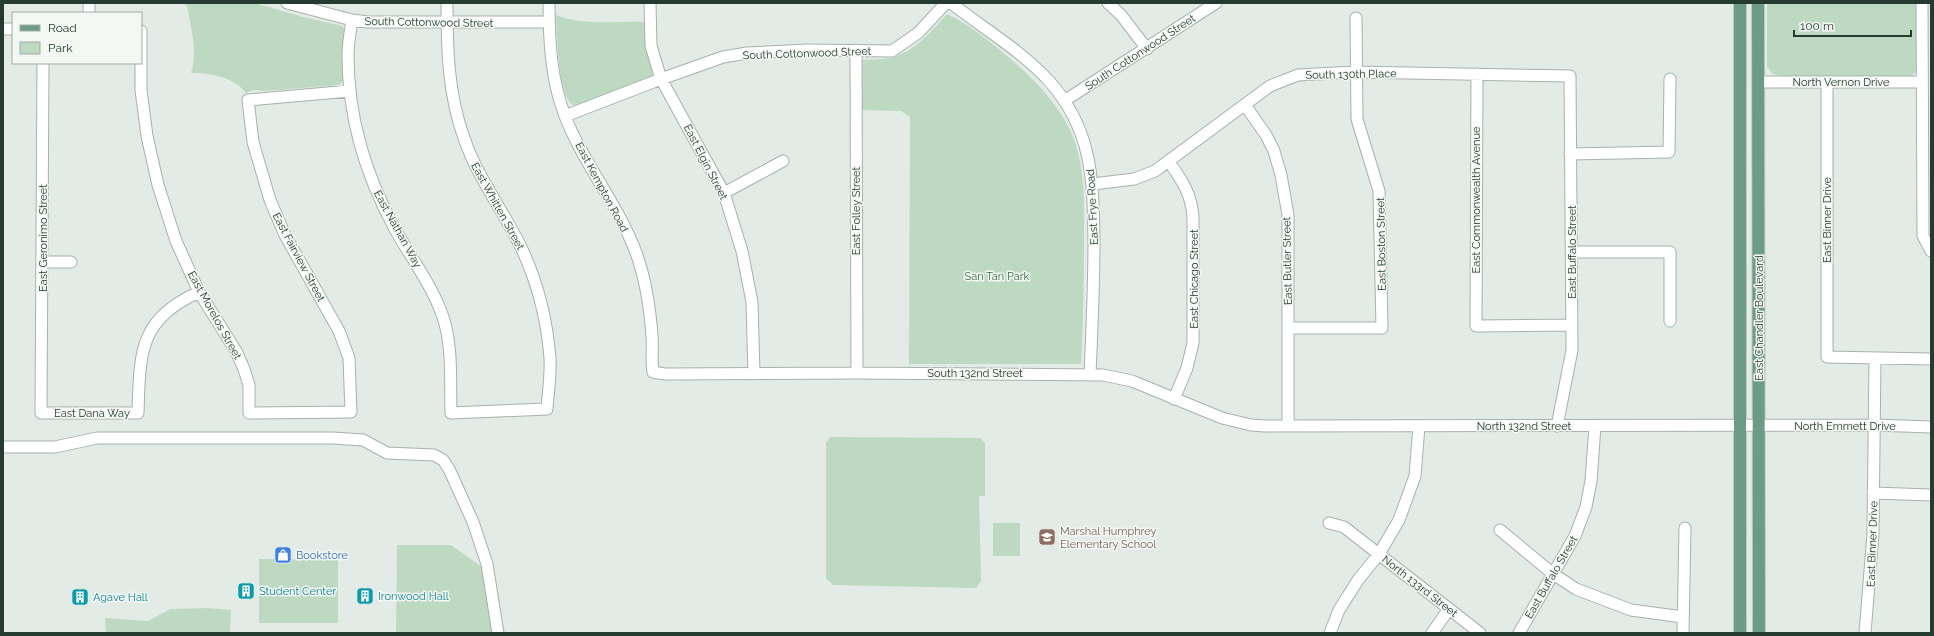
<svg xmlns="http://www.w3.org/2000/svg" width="1934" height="636" viewBox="0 0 1934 636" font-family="Raleway,sans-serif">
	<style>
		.green { fill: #bed9c1 }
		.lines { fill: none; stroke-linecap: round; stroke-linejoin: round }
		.minor-casing { stroke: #a6b2ac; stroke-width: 13 }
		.major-casing { stroke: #c2c8c5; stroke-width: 14 }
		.minor { stroke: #fff; stroke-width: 11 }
		.major { stroke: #6c9b87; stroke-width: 12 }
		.labels { text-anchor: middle; stroke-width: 3; stroke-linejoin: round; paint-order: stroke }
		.street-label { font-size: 11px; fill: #253a30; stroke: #f3f8f4 }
		.park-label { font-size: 11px; fill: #346c40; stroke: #f3f8f4 }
		.education-label { font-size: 11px; fill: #785e54; stroke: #f3f8f4; text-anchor: start }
		.shop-label { font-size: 11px; fill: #366cbe; stroke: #f3f8f4; text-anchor: start }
		.culture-label { font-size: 11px; fill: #0d838f; stroke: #f3f8f4; text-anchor: start }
	</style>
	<rect width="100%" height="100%" fill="#e3ebe6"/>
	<path class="green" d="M183 3H255L303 17 342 26 345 30 344 80 339 85 266 91 253 90 246 93C234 77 211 73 191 73 198 51 191 28 187 6Z
		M1767 3H1917L1916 71 1912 76H1783L1773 74 1767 67Z
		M947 14C969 24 989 41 1007 56 1031 76 1053 98 1068 126 1087 163 1084 205 1084 245 1084 285 1083 324 1081 364H909L910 117 901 111 861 110 862 60C872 59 884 60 894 57 916 50 932 31 947 14Z
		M556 15C583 26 616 21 645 22L646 47 653 76 580 105H573C558 96 557 34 556 15Z
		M830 437 980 438 985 443V496H979L981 581 976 588 833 585 826 578V443Z
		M993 523H1020V556H993Z
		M397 545H451L489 572 498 633H396Z
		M259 559 338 560V623H259Z
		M209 608 231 610 230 633H106L105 618 148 621 171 609Z"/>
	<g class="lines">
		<defs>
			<path id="minor" d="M89 3V13
				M287 3 352 20 369 22H549
				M549 3C549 41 551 80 565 116 583 163 617 203 635 250 645 276 650 308 652 336 653 348 651 360 653 372L665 374 857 373 1103 375 1132 381 1222 418 1251 425 1265 426 1874 425 1931 427
				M650 3 651 46 661 79 724 193 742 251 752 302 754 374
				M951 3C984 29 1022 51 1050 82 1093 131 1093 180 1094 241 1094 286 1092 330 1090 374
				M1108 3 1121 15 1147 49
				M1922 3 1923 236 1931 251
				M352 20C350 32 348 44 348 56 348 117 366 176 395 229 411 258 432 285 443 317 453 347 450 382 451 413L547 409C548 393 551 375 550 358 547 320 537 281 521 247 503 210 477 177 464 138 448 94 447 48 447 3
				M3 29H13
				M141 31V90L147 136 158 185 176 241 199 292 236 351 244 369 249 385V413L351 412 349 358 339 331 285 235 270 200 253 142 248 100 350 91
				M856 50 857 373
				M43 63 41 413H138C140 353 138 320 199 292
				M1477 74 1476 326 1572 325
				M1760 82H1922
				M1827 82V357L1931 359
				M1064 101 1216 3
				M1245 105 1266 135 1274 151 1281 175 1288 215V426
				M565 116 661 79 723 57 747 53 807 50 892 51 918 33 946 3
				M1570 154 1669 152 1670 79
				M1169 162C1182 180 1192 195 1193 218V343L1187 368 1174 399
				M1093 184 1134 179 1155 171 1270 86 1298 75 1355 72 1570 76 1572 350 1557 426
				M724 193 783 161
				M1572 252H1670V321
				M43 262H71
				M1288 328H1382L1379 191 1357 119 1356 18
				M3 447H55L97 438H333L363 440 387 453 434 455 443 460 449 469 473 522 487 564 498 633
				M1873 493 1931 495
				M1329 523 1344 527 1480 633
				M1500 530 1552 573 1576 589 1631 610 1683 617
				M1330 633 1339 610 1358 580 1379 554 1399 520 1415 476 1419 426
				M1432 633 1449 609
				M1519 633 1575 536 1586 507 1591 481 1595 426
				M1683 633 1685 528
				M1865 633 1873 534 1875 358"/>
			<path id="major" d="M1740 3V633
				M1758 3 1759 633"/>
		</defs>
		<use href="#minor" class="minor-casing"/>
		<use href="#major" class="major-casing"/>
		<use href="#minor" class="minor"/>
		<use href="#major" class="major"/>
	</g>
	<defs>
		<symbol id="school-square" viewBox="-11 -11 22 22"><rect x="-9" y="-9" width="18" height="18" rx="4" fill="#8d6e63" stroke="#f3f8f4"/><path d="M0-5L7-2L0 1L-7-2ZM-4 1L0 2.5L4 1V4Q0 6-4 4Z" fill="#fff"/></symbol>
		<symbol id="shop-square" viewBox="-11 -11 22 22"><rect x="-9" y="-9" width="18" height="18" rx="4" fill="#3f7fe0" stroke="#f3f8f4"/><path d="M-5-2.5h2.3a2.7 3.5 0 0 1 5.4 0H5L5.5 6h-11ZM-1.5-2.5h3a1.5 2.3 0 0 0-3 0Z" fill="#fff"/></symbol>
		<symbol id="building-square" viewBox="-11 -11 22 22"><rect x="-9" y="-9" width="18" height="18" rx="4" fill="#0f9aa8" stroke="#f3f8f4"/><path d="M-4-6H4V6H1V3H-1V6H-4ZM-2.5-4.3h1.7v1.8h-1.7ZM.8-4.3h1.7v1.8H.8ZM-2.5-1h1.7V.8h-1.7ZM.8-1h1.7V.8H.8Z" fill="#fff"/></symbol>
	</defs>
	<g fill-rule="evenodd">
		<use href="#school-square" x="1037" y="527" width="20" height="20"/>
		<use href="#shop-square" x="273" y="545" width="20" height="20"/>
		<use href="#building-square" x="236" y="581" width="20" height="20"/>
		<use href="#building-square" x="355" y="586" width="20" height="20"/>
		<use href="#building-square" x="70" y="587" width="20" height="20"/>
	</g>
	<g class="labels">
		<g class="street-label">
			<text transform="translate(429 22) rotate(1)" y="4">South Cottonwood Street</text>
			<text transform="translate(1140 52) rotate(-33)" y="4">South Cottonwood Street</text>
			<text transform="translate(807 53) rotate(-2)" y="4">South Cottonwood Street</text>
			<text transform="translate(1351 74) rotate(-1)" y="4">South 130th Place</text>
			<text x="1841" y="86">North Vernon Drive</text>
			<text transform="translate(706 162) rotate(63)" y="4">East Elgin Street</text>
			<text transform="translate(602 187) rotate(62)" y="4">East Kempton Road</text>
			<text transform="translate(1476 200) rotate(-90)" y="4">East Commonwealth Avenue</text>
			<text transform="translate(498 206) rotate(61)" y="4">East Whitten Street</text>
			<text transform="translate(1092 207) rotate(-93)" y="4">East Frye Road</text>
			<text transform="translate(856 211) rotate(-90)" y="4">East Folley Street</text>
			<text transform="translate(1827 220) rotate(-90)" y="4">East Binner Drive</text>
			<text transform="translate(398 229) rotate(61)" y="4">East Nathan Way</text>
			<text transform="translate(43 238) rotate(-90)" y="4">East Geronimo Street</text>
			<text transform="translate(1381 244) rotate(-91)" y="4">East Boston Street</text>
			<text transform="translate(1572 252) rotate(-90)" y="4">East Buffalo Street</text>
			<text transform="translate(299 257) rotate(62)" y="4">East Fairview Street</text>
			<text transform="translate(1287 261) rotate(-91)" y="4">East Butler Street</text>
			<text transform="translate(1194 279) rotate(-90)" y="4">East Chicago Street</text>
			<text transform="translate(215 315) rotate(61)" y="4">East Morelos Street</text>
			<text transform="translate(1759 318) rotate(-90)" y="4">East Chandler Boulevard</text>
			<text x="975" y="377">South 132nd Street</text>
			<text x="92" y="417">East Dana Way</text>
			<text x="1524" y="430">North 132nd Street</text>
			<text x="1845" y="430">North Emmett Drive</text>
			<text transform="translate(1872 544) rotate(-88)" y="4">East Binner Drive</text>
			<text transform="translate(1551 577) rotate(-60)" y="4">East Buffalo Street</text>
			<text transform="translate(1420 586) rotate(38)" y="4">North 133rd Street</text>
		</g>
		<g class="park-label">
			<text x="997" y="280">San Tan Park</text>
		</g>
		<g class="education-label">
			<text x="1060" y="535">Marshal Humphrey<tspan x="1060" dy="13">Elementary School</tspan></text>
		</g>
		<g class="shop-label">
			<text x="296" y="559">Bookstore</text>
		</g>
		<g class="culture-label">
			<text x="259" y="595">Student Center</text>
			<text x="378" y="600">Ironwood Hall</text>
			<text x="93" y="601">Agave Hall</text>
		</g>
	</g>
	<rect width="1934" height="636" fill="none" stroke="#253a30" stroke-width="8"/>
	<rect x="12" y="12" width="130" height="52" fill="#f3f8f4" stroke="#a1aca6"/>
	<rect x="20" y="25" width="20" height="6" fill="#6c9b87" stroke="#a1aca6"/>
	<text x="48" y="32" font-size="12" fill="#253a30">Road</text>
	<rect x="20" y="42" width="20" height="12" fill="#bed9c1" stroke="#a1aca6"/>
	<text x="48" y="52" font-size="12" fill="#253a30">Park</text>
	<path d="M1794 30v6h117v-6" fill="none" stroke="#253a30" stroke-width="2"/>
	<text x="1800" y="30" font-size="12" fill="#253a30" stroke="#f3f8f4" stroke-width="3" paint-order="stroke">100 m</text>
</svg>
